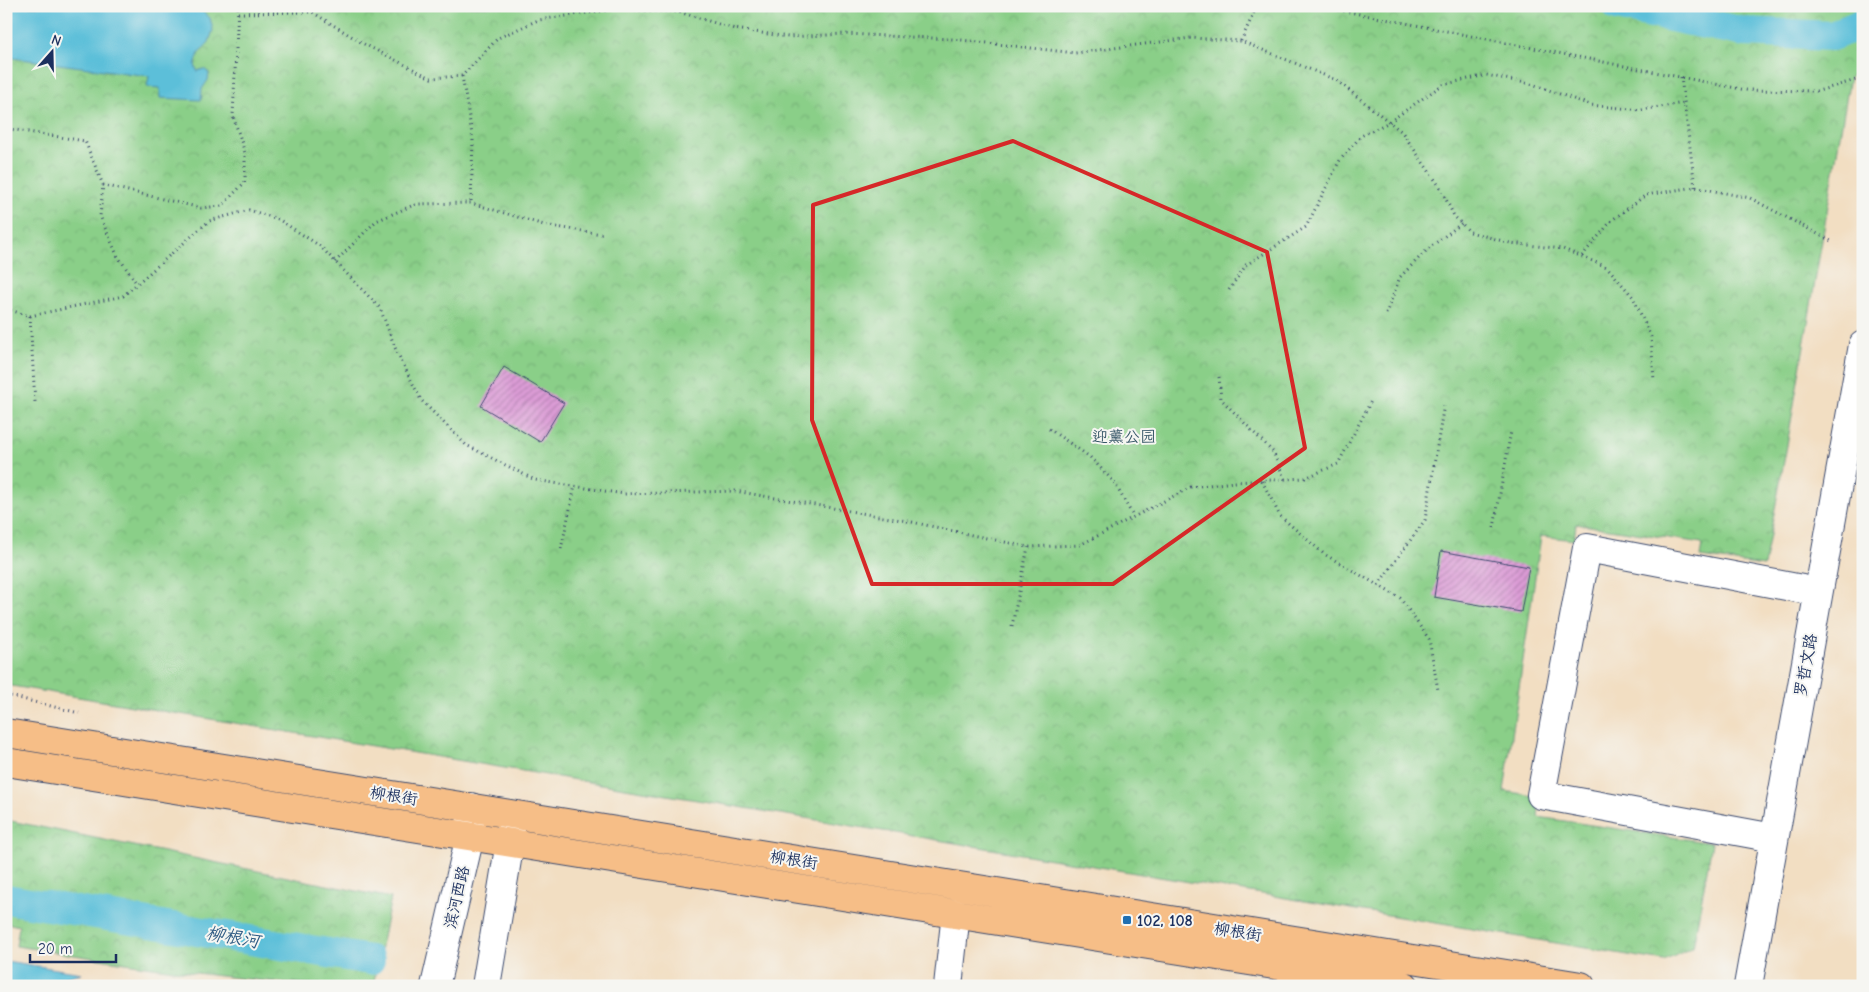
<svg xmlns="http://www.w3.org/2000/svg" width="1869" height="992" viewBox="0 0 1869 992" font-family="'Comic Neue','LXGW WenKai TC',sans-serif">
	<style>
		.park { fill: url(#park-crowns); stroke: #527f73 }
		.water { fill: #5bbfd9; stroke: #3b779c }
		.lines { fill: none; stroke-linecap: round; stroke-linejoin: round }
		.canal { stroke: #5bbfd9; stroke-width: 30 }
		.building { fill: url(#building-hatch) }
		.minor-casing { stroke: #3b496d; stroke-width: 30 }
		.major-casing { stroke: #3b496d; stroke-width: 30 }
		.path { stroke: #3b496d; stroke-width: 3; stroke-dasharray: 1 4; stroke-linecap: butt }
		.minor { stroke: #fff; stroke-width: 28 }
		.major { stroke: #f6be87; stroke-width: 28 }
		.marked { fill: none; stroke: #d62828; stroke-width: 4; stroke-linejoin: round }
		.poi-dot { fill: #1f6fb2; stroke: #f6f6f2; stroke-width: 2 }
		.labels { text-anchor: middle; stroke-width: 4; stroke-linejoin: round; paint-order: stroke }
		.park-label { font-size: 16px; fill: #375768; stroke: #f6f6f2 }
		.street-label { font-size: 16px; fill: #1b2f5e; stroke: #f6f6f2 }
		.poi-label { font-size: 16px; font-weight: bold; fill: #1b2f5e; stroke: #f6f6f2; text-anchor: start }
		.water-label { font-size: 18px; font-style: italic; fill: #2e5a83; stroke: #f6f6f2 }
	</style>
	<defs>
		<pattern id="park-crowns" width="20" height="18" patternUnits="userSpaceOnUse" patternTransform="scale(1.25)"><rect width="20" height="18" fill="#8acf88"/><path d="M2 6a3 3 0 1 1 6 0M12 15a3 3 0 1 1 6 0" fill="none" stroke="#76b278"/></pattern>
		<pattern id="building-hatch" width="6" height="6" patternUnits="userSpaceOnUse" patternTransform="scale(1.25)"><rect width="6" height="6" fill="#dc9cd6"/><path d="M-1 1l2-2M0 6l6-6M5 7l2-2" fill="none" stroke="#b280b1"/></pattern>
	</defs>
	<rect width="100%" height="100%" fill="#f6f6f2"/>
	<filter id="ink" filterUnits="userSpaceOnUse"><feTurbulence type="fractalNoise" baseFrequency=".02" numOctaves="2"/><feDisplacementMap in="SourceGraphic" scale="10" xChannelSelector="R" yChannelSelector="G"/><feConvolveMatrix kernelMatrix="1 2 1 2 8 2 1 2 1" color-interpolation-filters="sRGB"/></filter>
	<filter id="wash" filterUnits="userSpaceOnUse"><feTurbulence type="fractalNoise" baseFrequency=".0096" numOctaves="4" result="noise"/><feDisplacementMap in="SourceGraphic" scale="20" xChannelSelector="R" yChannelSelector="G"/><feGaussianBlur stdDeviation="1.12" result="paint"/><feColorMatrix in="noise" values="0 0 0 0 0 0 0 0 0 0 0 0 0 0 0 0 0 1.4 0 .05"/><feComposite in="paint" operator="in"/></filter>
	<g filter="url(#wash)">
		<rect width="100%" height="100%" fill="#f2dec2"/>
		<path class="park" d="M6 6H1863V66L1850 77 1786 451 1764 566 1700 557 1702 543 1576 524 1574 540 1541 536 1504 791 1540 797 1538 817 1712 843 1693 947 1664 961 6 685Z
			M6 820 391 898 373 986C253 986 135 964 16 946L19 926 6 923Z"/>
		<path class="water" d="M6 6H196L210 18 213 30 209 42 199 53 195 65 197 71 204 69 209 73 208 80 202 89 201 100 160 98V88L147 87 149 76 6 57Z
			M6 961 82 973 32 986H6Z"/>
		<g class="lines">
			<path class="canal" d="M1617 6 1745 32 1832 36 1863 23
				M6 899 370 960"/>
		</g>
		<g id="blocks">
			<path class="building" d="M504 367 564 403 540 442 481 406Z
				M1441 551 1529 567 1521 612 1434 597Z"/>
		</g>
	</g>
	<g filter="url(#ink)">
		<use href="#blocks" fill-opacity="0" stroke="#3b496d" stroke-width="1"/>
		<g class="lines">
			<defs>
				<path id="minor" d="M1774 838 1541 795 1587 548 1818 592
					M435 986 470 836 471 807
					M486 986 510 842 512 819
					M948 986 956 913
					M1748 986 1863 345"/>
				<path id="major" d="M6 733 1581 986
					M6 762 1405 986"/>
			</defs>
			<use href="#minor" class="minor-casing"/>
			<use href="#major" class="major-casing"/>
			<path class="path" d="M1319 6 1746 90 1818 91 1863 78
				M238 13 312 12 364 44 431 78 462 76 498 38 538 20 616 9 679 12 735 29 788 37 844 34 953 39 1075 53 1191 38 1241 41 1336 80 1402 132 1440 187 1454 216 1470 232 1510 243 1563 249 1607 267 1633 297 1651 337 1654 381
				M1241 41 1257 6
				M462 76 473 140 471 203
				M1681 77 1695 187
				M6 145 9 129 85 141 103 185 100 216 117 255 137 284
				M103 185 201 208 222 206 245 182V153L233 116 238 6
				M1582 256 1612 220 1646 195 1695 187 1750 198 1833 242
				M335 262 376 221 416 204 471 203 544 225 602 234
				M1229 290 1246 265 1306 227 1340 160 1361 136 1389 122 1442 85 1486 75 1535 85 1590 105 1641 110 1684 103
				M6 309 30 316 123 296 209 221 249 210 278 219 320 246 380 308 396 350 421 400 466 445 535 480 624 494 735 491 907 521 1028 547 1080 545 1191 487 1234 482 1305 478 1338 464 1371 401
				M1386 314 1400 277 1429 248 1462 223
				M30 316 35 402
				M1219 377 1221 399 1273 452 1285 480
				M1049 429 1090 457 1114 482 1133 516
				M1262 481 1280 516 1324 554 1400 598 1429 639 1438 690
				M1494 528 1511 431
				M561 549 575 486
				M1378 585 1425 520 1444 404
				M1012 626 1028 547
				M6 695 79 713"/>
			<use href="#minor" class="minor"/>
			<use href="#major" class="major"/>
		</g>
	</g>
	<path class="marked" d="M1013 141 1267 252 1305 448 1113 584H872L812 420 813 205Z"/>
	<rect class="poi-dot" x="1122" y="915" width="10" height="10" rx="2.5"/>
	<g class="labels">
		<g class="park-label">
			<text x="1124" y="442">迎薰公园</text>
		</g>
		<g class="street-label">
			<text transform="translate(1805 665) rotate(-80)" y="6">罗哲文路</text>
			<text transform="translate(394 795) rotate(9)" y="6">柳根街</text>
			<text transform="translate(794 859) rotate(9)" y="6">柳根街</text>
			<text transform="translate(456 897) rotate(-77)" y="6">滨河西路</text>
			<text transform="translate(1238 931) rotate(9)" y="6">柳根街</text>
		</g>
		<g class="poi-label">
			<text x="1137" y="926">102, 108</text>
		</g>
		<g class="water-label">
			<text transform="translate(233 937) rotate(10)" y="6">柳根河</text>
		</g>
	</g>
	<rect width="1869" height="992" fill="none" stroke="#f6f6f2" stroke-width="25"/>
	<g transform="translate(52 52) rotate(20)" stroke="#f6f6f2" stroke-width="4" paint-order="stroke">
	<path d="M0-4L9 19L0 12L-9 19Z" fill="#1b2f5e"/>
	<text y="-8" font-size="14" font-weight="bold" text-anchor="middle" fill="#1b2f5e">N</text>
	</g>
	<path d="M30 954v8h86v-8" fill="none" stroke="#1b2f5e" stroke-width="2.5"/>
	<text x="38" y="954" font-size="15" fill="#1b2f5e" stroke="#f6f6f2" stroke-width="4" paint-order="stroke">20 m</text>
</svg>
